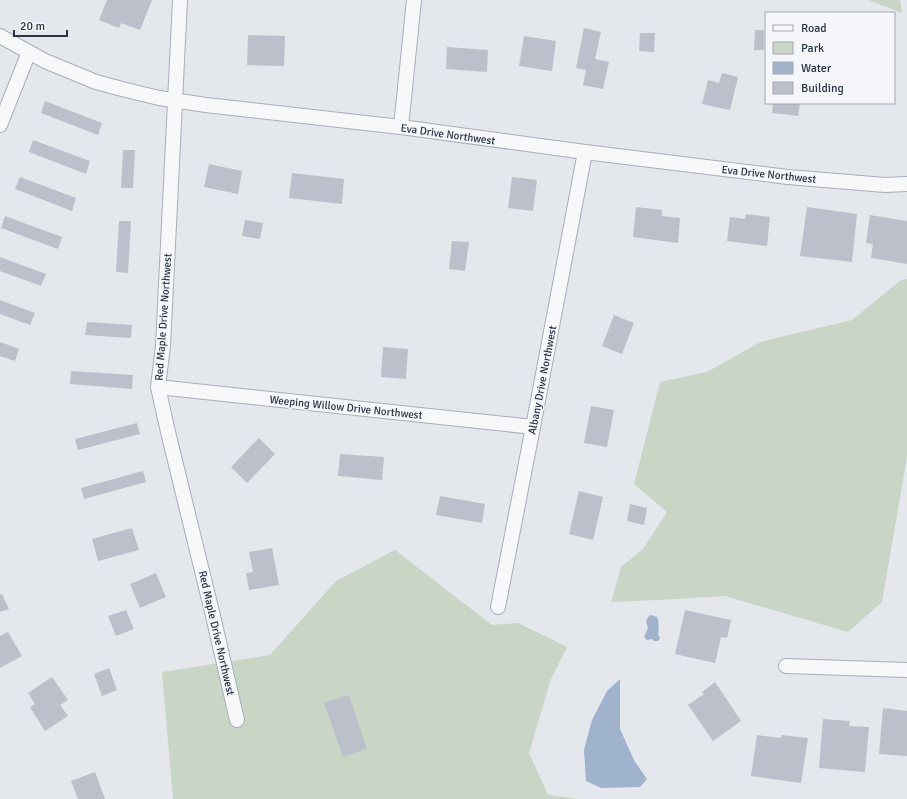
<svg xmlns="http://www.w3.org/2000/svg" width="907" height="799" viewBox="0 0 907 799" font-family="Signika,sans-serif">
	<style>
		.green { fill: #c9d6c5 }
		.water { fill: #9fb4cc }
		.building { fill: #bbc0ca }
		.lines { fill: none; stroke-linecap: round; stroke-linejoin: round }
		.minor-casing { stroke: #a9aeb7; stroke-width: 16 }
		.minor { stroke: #f7f8fa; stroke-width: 14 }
		.labels { text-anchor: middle; stroke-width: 3; stroke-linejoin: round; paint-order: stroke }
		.street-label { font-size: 11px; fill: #2b3445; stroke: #f4f6f9 }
	</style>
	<rect width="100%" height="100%" fill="#e4e7ec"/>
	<path class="green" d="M868 0H900L902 13Z
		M907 279V457L882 602 848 632 725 596 658 600 611 602 621 567 643 549 667 512 634 484 660 382 707 372 760 342 852 320 901 280Z
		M395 550 492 625 518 623 567 647 551 679 529 753 548 795 579 799H173L162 672 270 655 336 581Z"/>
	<path class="water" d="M651 615 657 617C659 620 659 631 658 634L660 638 658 641H654L652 639 647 640 644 637 648 628 646 621 649 616Z
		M620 679V729L635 762 647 779 640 787 601 788 586 781 584 750 592 720 607 691Z"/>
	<path class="building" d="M107 0H152L140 30 121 23 119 28 99 20Z
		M584 28 601 32 595 59 609 62 603 89 583 85 586 70 576 68Z
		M755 30H764V50H754Z
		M640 33H655L654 52 639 51Z
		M248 35 285 36 284 66 247 65Z
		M524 36 556 41 552 71 519 66Z
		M447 47 488 50 487 72 446 69Z
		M722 73 738 77 730 110 702 104 708 80 719 83Z
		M45 101 102 123 98 135 41 113Z
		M773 103H800L798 116 772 113Z
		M33 140 90 161 86 174 29 152Z
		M123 150H135L133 188H121Z
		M209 164 242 171 238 194 204 187Z
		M292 173 344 179 342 204 289 198Z
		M20 177 76 198 72 211 15 189Z
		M512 177 537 180 533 211 508 208Z
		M636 207 662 210V216L680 218 678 243 633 237Z
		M807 207 857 214 852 262 800 256Z
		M746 214 770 217 767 246 727 241 730 217 745 219Z
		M870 215 907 221V264L871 258 873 244 866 243Z
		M5 216 62 237 58 249 1 228Z
		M245 220 263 223 260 239 242 236Z
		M119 221H131L128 273 116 272Z
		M452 241 469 242 465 271 449 269Z
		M0 257 46 274 41 286 0 271Z
		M0 300 35 313 30 325 0 314Z
		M614 315 634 323 622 354 602 346Z
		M87 322 132 325 131 338 85 335Z
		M0 342 19 349 15 361 0 356Z
		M383 347 408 349 406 379 381 377Z
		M71 371 133 375 132 389 70 384Z
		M591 406 614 410 607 447 584 443Z
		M137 423 140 434 78 450 75 439Z
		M259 438 275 454 247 483 231 467Z
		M340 454 384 457 382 480 338 476Z
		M143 471 146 482 84 499 81 488Z
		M579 491 603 497 593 540 569 534Z
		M440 496 485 504 482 523 436 515Z
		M630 504 647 508 644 525 627 521Z
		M132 528 139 550 98 561 92 539Z
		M272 548 279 585 249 590 246 573 253 572 249 552Z
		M156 573 166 597 140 608 130 584Z
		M2 594 9 609 0 612V595Z
		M126 610 134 629 116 636 108 616Z
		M685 610 731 620 727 638 721 637 715 663 675 654Z
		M8 632 22 656 0 668V636Z
		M109 668 117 690 102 696 94 674Z
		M52 677 68 700 60 705 68 716 45 731 30 707 35 704 28 693Z
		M715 682 741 721 713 741 688 705 704 694 702 692Z
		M349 695 367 749 343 757 324 703Z
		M883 708 907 711V756L879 754Z
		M823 719 850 721 849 726 869 727 865 772 819 768Z
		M757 735 781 738 782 735 808 738 801 783 751 776Z
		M95 772 105 799H78L71 781Z"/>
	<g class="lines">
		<defs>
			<path id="minor" d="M180 0 163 346 158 387 168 432 213 616 237 720
				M0 36 45 61 96 82 122 89 159 98 206 105 401 127 585 152 788 177 885 185 907 184
				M0 125 29 52
				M401 127 414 0
				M158 387 533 427
				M498 607 533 427 585 152
				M786 666 907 670"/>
		</defs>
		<use href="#minor" class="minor-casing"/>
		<use href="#minor" class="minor"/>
	</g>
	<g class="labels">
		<g class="street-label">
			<text transform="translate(448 134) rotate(8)" y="4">Eva Drive Northwest</text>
			<text transform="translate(769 174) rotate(6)" y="4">Eva Drive Northwest</text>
			<text transform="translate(163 317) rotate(-86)" y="4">Red Maple Drive Northwest</text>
			<text transform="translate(542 380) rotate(-79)" y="4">Albany Drive Northwest</text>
			<text transform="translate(346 407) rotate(6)" y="4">Weeping Willow Drive Northwest</text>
			<text transform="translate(217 633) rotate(77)" y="4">Red Maple Drive Northwest</text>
		</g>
	</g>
	<rect x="765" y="12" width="130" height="92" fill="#f4f6f9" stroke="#a4a8b1"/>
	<rect x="773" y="25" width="20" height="6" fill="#f7f8fa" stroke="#a4a8b1"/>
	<text x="801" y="32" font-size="12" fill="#2b3445">Road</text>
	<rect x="773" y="42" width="20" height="12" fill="#c9d6c5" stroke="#a4a8b1"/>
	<text x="801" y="52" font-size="12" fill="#2b3445">Park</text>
	<rect x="773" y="62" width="20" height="12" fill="#9fb4cc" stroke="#a4a8b1"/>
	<text x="801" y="72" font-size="12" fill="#2b3445">Water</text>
	<rect x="773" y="82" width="20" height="12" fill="#bbc0ca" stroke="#a4a8b1"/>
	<text x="801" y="92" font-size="12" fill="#2b3445">Building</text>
	<path d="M14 30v6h53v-6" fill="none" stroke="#2b3445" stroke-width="2"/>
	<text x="20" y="30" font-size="12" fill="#2b3445" stroke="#f4f6f9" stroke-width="3" paint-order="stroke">20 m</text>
</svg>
